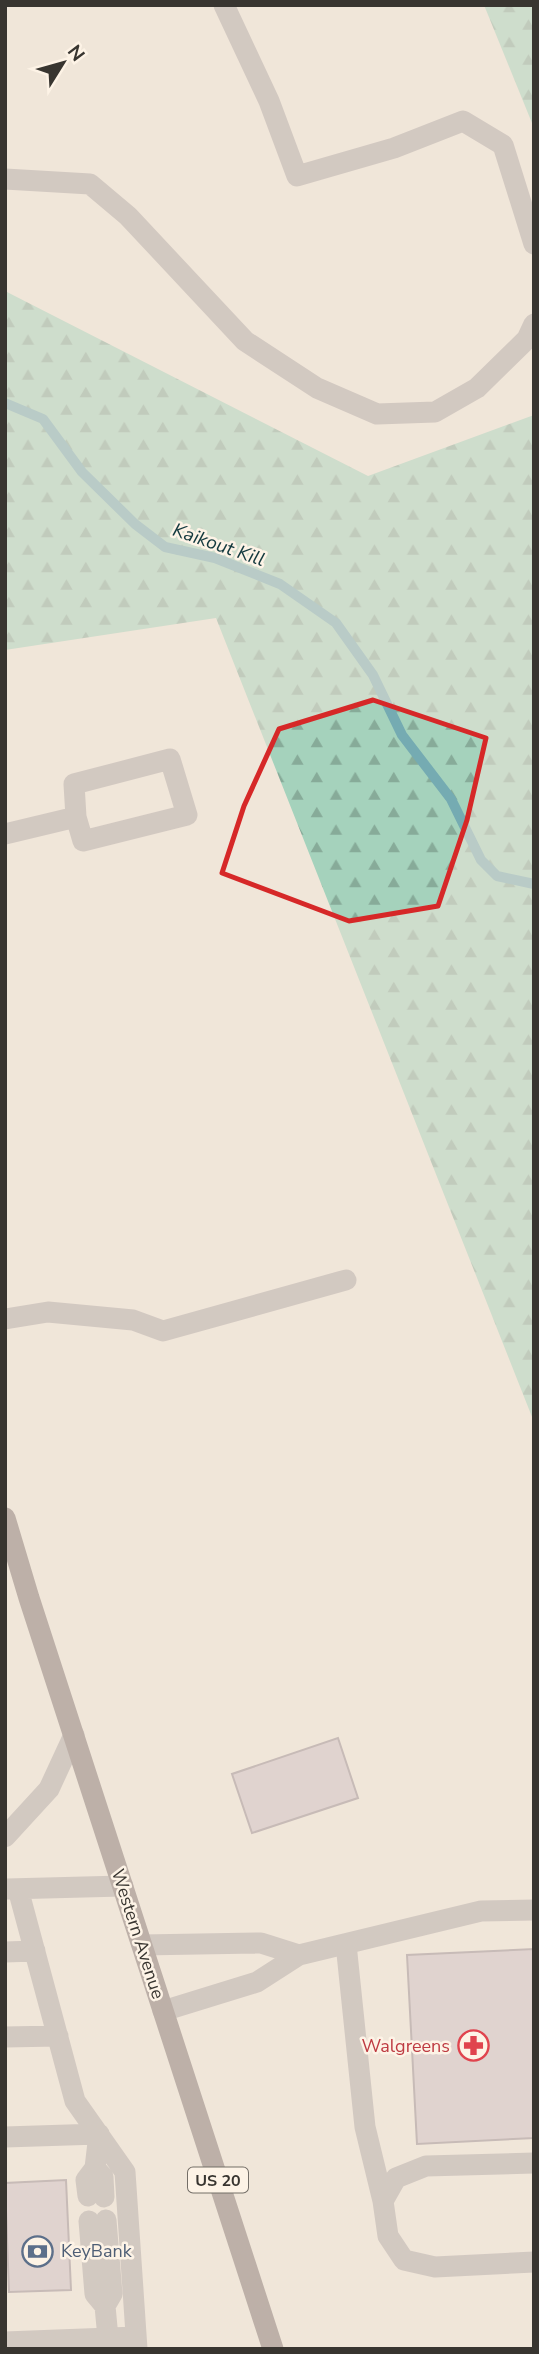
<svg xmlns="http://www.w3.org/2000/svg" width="539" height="2354" viewBox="0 0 539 2354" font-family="'Nunito Sans',sans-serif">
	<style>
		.forest { fill: url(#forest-firs) }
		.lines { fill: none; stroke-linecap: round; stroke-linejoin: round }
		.stream { stroke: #75abb2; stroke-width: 10 }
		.building { fill: #cdbdc4; stroke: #96878e; stroke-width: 2 }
		.minor { stroke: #aea6a5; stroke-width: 21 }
		.major { stroke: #7e706e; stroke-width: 21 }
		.marked { fill: none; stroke: #d62828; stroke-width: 5; stroke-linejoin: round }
		.labels { text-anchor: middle; stroke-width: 5; stroke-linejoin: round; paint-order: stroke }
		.shield { fill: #fdf3e6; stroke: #736e67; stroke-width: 2 }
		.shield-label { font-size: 16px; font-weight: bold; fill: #383530 }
		.street-label { font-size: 18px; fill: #383530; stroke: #fdf3e6 }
		.health-label { font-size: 18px; fill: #be3a42; stroke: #fdf3e6; text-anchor: end }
		.service-label { font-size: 18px; fill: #4e5e75; stroke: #fdf3e6; text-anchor: start }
		.water-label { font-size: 19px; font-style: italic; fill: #13393e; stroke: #fdf3e6 }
	</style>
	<defs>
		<pattern id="forest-firs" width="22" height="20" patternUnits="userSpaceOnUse" patternTransform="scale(1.75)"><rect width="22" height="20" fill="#a5d2bc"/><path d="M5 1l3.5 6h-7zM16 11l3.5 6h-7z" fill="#87ab99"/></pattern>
	</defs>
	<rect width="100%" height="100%" fill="#f0e6d9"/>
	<path class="forest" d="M484 5H534V128Z
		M5 291 368 476 534 415V1422L216 618 5 650Z"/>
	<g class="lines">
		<path class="stream" d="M5 403 43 419 82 472 135 524 165 547 215 558 280 584 336 623 373 675 402 735 451 799 481 860 497 876 534 884"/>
	</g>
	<path class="building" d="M338 1738 358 1798 252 1833 232 1774Z
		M534 1949V2138L417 2144 407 1955Z
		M66 2180 71 2290 9 2292 5 2183Z"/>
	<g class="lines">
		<path class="minor" d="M224 5 269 101 297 176 394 148 463 121 503 145 534 244
			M5 179 90 184 128 216 245 341 317 388 377 414 435 412 477 388 527 339 534 324
			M170 759 187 815 83 841 76 817 74 784Z
			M5 834 76 817
			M5 1319 48 1312 133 1320 163 1331 346 1280
			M5 1837 49 1789 74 1735
			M7 1889 123 1886
			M18 1889 75 2101 125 2172 137 2349
			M346 1944 365 2127 383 2201
			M142 1945 261 1943 299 1955
			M5 1952 35 1951
			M163 2011 257 1982 299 1955 481 1911 534 1910
			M5 2037 58 2036
			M5 2137 99 2134
			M534 2163 426 2166 396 2178 383 2201 388 2236 404 2260 435 2267 534 2262
			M95 2168 103 2177 104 2197
			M88 2196 86 2180 95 2168 99 2134
			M89 2221 95 2294 105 2306 108 2338
			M105 2306 112 2294 106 2220
			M5 2342 136 2337"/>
		<path class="major" d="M5 1518 29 1598 273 2349"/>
	</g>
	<path d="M0 0H539V2354H0ZM373 700 486 738 467 820 438 906 349 921 222 873 244 806 279 729Z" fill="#f0e6d9" fill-opacity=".55" fill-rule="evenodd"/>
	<path class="marked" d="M373 700 486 738 467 820 438 906 349 921 222 873 244 806 279 729Z"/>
	<defs>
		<symbol id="pharmacy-ring" viewBox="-11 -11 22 22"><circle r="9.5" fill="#fdf3e6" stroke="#e0444e" stroke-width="1.5"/><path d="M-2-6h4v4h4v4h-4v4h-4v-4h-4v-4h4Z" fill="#e0444e"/></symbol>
		<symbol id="bank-ring" viewBox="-11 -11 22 22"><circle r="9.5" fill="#fdf3e6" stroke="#5c6f8a" stroke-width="1.5"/><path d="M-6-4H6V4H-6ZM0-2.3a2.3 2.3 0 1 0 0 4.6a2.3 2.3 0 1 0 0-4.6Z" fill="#5c6f8a"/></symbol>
	</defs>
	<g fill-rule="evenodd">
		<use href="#pharmacy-ring" x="456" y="2028" width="35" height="35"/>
		<use href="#bank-ring" x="20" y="2234" width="35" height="35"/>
	</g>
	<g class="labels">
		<rect class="shield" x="188" y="2167.5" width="60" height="25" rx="5"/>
		<g class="shield-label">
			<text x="218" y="2186">US 20</text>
		</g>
		<g class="street-label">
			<text transform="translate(138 1934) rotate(72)" y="6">Western Avenue</text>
		</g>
		<g class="health-label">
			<text x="450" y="2052">Walgreens</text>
		</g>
		<g class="service-label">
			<text x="61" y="2257">KeyBank</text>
		</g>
		<g class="water-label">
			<text transform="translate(219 544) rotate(19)" y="7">Kaikout Kill</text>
		</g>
	</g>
	<rect width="539" height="2354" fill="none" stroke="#383530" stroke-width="14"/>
	<g transform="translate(63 63) rotate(53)" stroke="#fdf3e6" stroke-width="5" paint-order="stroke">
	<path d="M0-5L12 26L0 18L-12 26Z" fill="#383530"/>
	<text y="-10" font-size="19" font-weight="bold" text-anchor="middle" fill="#383530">N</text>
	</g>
</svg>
